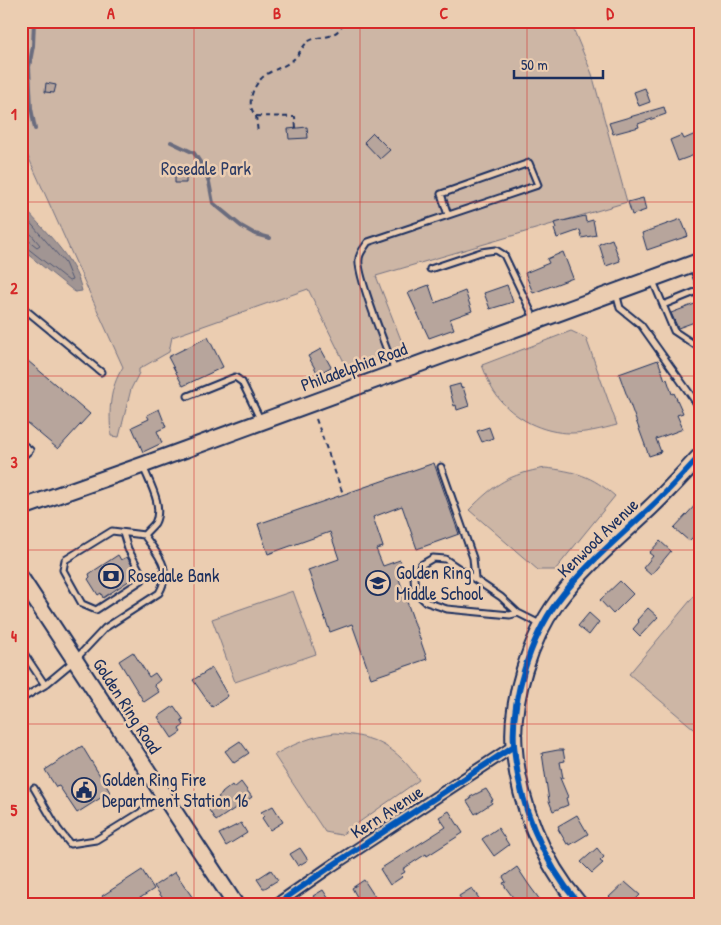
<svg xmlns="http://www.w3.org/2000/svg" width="721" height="925" viewBox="0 0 721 925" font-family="'Patrick Hand',sans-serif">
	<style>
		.green { fill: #cdb6a5; stroke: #747282 }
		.water { fill: #a19593; stroke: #6b6c7e }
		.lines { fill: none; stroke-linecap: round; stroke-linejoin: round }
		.shore { stroke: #515873; stroke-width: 1 }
		.stream { stroke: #6b6c7e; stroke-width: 4 }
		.building { fill: #b7a59c; stroke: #1b2f5e }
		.lane-casing { stroke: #1b2f5e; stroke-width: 9 }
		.street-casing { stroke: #1b2f5e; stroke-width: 14 }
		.secondary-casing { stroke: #1b2f5e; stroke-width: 19 }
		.path { stroke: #1b2f5e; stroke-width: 2; stroke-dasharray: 5 4; stroke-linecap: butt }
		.lane { stroke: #ebcdb1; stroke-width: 5 }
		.street { stroke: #ebcdb1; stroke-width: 10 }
		.secondary { stroke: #ebcdb1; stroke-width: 15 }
		.cycleway-casing { stroke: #ebcdb1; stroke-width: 9 }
		.cycleway { stroke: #0057b8; stroke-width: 6 }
		.grid { fill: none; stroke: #d62828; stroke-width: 1; stroke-opacity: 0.55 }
		.labels { text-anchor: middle; stroke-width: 5; stroke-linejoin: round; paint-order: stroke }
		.park-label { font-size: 18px; fill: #2d3c65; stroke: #ebcdb1 }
		.street-label { font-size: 18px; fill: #1b2f5e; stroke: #ebcdb1 }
		.poi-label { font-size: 18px; fill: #1b2f5e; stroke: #ebcdb1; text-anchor: start }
		.neatline { fill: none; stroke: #d62828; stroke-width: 2 }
		.grid-label { font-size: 16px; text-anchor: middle; font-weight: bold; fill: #d62828 }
	</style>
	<rect width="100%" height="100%" fill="#ebcdb1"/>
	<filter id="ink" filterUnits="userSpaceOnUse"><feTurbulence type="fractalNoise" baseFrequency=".02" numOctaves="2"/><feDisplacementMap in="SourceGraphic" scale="10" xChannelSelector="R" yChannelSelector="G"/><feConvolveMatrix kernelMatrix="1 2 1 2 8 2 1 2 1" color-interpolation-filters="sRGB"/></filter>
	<g filter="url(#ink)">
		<path class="green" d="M21 21H570L592 74 627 202 376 276 405 350 349 372 308 289 172 337 169 352 139 369V373L131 389 119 437 111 436C109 410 109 389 123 367L26 152 21 138Z
			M571 331 586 338 617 425C602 429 586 433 571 433 543 433 514 419 497 396 490 387 486 375 482 365Z
			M545 468C575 471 592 476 615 496L555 570H538L469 510C496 483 508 475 545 468Z
			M700 589V734L629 674Z
			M293 591 316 654 235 682 212 619Z
			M335 733C375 736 396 746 419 780L341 835 325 832 274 755C294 744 312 736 335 733Z"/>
		<path class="water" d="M21 204C43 230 75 257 82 291L75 292 21 249Z"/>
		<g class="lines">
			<path class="shore" d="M21 212 65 263 72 280 69 281 26 247 21 245
				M21 222 40 245 37 247 28 240 21 239"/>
			<path class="stream" d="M34 21 33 46 29 67 31 108 35 129
				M21 111 31 108
				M171 142 194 153 200 162 209 182 213 203 241 226 255 234 270 238
				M21 148 27 169 24 172"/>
		</g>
		<path class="building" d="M46 83 56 85 54 93 45 92Z
			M645 88 650 102 639 106 634 92Z
			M664 107 666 114 638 124 639 127 613 134 609 123Z
			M307 127 308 138 289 139 288 129Z
			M700 132V153L678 161 670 140 682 135 684 139Z
			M373 133 390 150 380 159 364 142Z
			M175 169H186V183H175Z
			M643 198 646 210 632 215 628 202Z
			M585 216 586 222 593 220 596 235 582 238 580 230 557 238 554 229 556 228 554 223Z
			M681 219 688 236 647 250 642 233Z
			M612 239 620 261 606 266 599 244Z
			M563 252 573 278 533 293 525 273 549 263 547 259Z
			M429 285 435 303 465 291 472 311 450 319 454 329 429 338 408 293Z
			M507 285 513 302 490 309 484 293Z
			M700 302V320L678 328 671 313Z
			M208 337 223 367 183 386 168 357Z
			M321 349 331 367 318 374 308 356Z
			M21 355 90 414 58 449 21 418Z
			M658 360 665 380 667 379 672 394 674 393 683 413 677 415 683 429 656 439 661 452 649 456 619 374Z
			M460 384 461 388 463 387 469 406 457 410 456 405 454 406 449 387Z
			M159 409 166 427 157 431 162 443 143 452 132 427 149 419 147 415Z
			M489 427 493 438 482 442 477 431Z
			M434 463 459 534 417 549 402 506 373 517 383 547 376 549 383 566 400 560 406 576 399 579 427 659 371 678 352 624 330 632 308 570 339 559 330 532 268 554 258 524Z
			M700 500V530L689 541 674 528Z
			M660 541 671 551 651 575 643 568 653 556 649 553Z
			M118 555 121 560 127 557 134 569 129 572 133 578 103 598 101 593 98 595 88 579 90 577 89 574Z
			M620 581 633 594 613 614 600 600Z
			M648 608 658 617 640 636 633 629 639 622 637 620Z
			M589 613 599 622 589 635 578 626Z
			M133 652 149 677 155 673 160 680 154 685 159 692 144 702 119 661Z
			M212 668 228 696 212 707 193 680Z
			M174 706 184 720 181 721 184 725 179 729 181 732 172 738 158 717Z
			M240 741 249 753 234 763 225 751Z
			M82 746 110 792 77 813 59 786 56 787 45 770Z
			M558 750H563L565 761 560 762 563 778H560L568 797 566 798 568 805 553 811 549 801 542 753Z
			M241 782 252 797 216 821 207 807 219 799 218 797 222 794V793L232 785 234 788Z
			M486 789 493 800 491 801 492 803 475 814 467 801 471 799 470 797Z
			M273 806 283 822 270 830 262 818 264 816 261 812Z
			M449 811 463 833 427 856 426 854 403 869 405 872 400 875 402 877 390 885 380 869 446 827 439 817Z
			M577 815 588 834 570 845 569 843 567 844 558 829 559 828 558 826Z
			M241 823 247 833 226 846 219 834Z
			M498 828 509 845 494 856 482 839Z
			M300 848 308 860 298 866 290 854Z
			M597 848 604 857 600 861 603 863 592 873 581 862Z
			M517 867 529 885 543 904H518L506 888 503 883 506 882 503 877Z
			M142 870 154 889 137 900 140 904H107L102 896Z
			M271 870 278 880 265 888H263L257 879Z
			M175 872 197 904H169L166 899 164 900 154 886Z
			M364 880 377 900 370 904H361L352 888Z
			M625 882 640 895 636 899 640 904H616L609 897Z
			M472 888 480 900 474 904H464L459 896Z
			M323 890 332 904H318L313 896Z"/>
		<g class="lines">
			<defs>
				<path id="lane" d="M692 265 700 286
					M430 269 481 252 496 250 504 255 535 320
					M653 281 674 331 695 345H700
					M616 293 620 308 641 325 700 408
					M663 305 700 290
					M21 306 101 372
					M395 371C388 352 356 274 359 259 359 253 365 247 368 242L538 185 529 163 441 194 448 215
					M188 396 235 377 242 382 261 421
					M21 443 30 450 21 458
					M441 467 473 558 475 579
					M123 533 128 549 141 573 142 580 96 610 82 604 63 570 65 560 112 531 144 535C147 531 152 527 155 523 164 506 149 482 143 466
					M518 613 510 615 447 609 426 602 415 592 414 577 421 565 433 558 445 559 501 597 518 613 542 625
					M21 649 45 685
					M21 699 45 685 75 660 105 628 159 593C173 569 158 555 144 535
					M34 788 58 829 70 844 96 840 164 798"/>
				<path id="street" d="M277 904 333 865 514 746"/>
				<path id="secondary" d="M21 508 143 465 700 261
					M21 578 235 904
					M579 904C542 861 518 802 514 745 511 699 530 639 557 602 583 567 618 538 650 508 667 492 683 474 700 456"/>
			</defs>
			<use href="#lane" class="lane-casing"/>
			<use href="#street" class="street-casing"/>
			<use href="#secondary" class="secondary-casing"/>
			<path class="path" d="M256 116 258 133
				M296 128 295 117 256 116C245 105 253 85 264 76 273 69 286 67 295 58 300 53 303 45 309 41 317 36 328 39 335 33 339 31 342 25 345 21
				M316 419 343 494"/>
			<use href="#lane" class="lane"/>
			<use href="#street" class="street"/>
			<use href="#secondary" class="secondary"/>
			<defs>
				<path id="cycleway" d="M277 904 333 865 514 746
					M579 904C542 861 518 802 514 745 511 699 530 639 557 602 583 567 618 538 650 508 667 492 683 474 700 456"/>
			</defs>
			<use href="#cycleway" class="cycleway-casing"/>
			<use href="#cycleway" class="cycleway"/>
		</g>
	</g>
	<path class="grid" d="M194 21V904M360 21V904M527 21V904M21 202H700M21 376H700M21 550H700M21 724H700"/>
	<defs>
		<symbol id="bank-ring" viewBox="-11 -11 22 22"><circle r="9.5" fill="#ebcdb1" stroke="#1b2f5e" stroke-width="1.5"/><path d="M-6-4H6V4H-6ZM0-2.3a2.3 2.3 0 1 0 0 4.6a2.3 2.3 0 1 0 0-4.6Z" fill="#1b2f5e"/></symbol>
		<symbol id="school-ring" viewBox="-11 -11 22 22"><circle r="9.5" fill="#ebcdb1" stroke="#1b2f5e" stroke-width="1.5"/><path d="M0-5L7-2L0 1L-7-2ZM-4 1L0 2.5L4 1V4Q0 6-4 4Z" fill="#1b2f5e"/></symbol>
		<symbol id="civic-ring" viewBox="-11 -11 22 22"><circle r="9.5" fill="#ebcdb1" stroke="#1b2f5e" stroke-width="1.5"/><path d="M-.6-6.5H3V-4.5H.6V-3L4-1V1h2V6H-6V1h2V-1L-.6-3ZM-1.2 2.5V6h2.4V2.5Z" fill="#1b2f5e"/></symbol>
	</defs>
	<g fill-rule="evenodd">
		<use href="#bank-ring" x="97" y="562" width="28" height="28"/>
		<use href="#school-ring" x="364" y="569" width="28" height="28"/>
		<use href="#civic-ring" x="70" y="776" width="28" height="28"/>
	</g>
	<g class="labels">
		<g class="park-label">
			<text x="206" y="175">Rosedale Park</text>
		</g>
		<g class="street-label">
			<text transform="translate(354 367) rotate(-20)" y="6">Philadelphia Road</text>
			<text transform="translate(598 538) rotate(-44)" y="6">Kenwood Avenue</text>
			<text transform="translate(127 706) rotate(57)" y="6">Golden Ring Road</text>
			<text transform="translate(387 812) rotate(-33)" y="6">Kern Avenue</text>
		</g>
		<g class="poi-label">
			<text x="396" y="579">Golden Ring<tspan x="396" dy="21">Middle School</tspan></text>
			<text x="128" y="582">Rosedale Bank</text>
			<text x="102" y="786">Golden Ring Fire<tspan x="102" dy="21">Department Station 16</tspan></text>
		</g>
	</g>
	<rect width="721" height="925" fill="none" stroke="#ebcdb1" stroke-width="55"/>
	<path d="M514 70v8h89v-8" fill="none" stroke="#1b2f5e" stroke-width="2.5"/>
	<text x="521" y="70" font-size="15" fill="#1b2f5e" stroke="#ebcdb1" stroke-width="4" paint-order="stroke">50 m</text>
	<rect x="28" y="28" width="666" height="870" class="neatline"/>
	<g class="grid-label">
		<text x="111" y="19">A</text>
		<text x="277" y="19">B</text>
		<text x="444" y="19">C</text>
		<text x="610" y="19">D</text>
		<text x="14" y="120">1</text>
		<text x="14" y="294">2</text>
		<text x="14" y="468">3</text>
		<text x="14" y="642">4</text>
		<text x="14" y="816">5</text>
	</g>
</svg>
